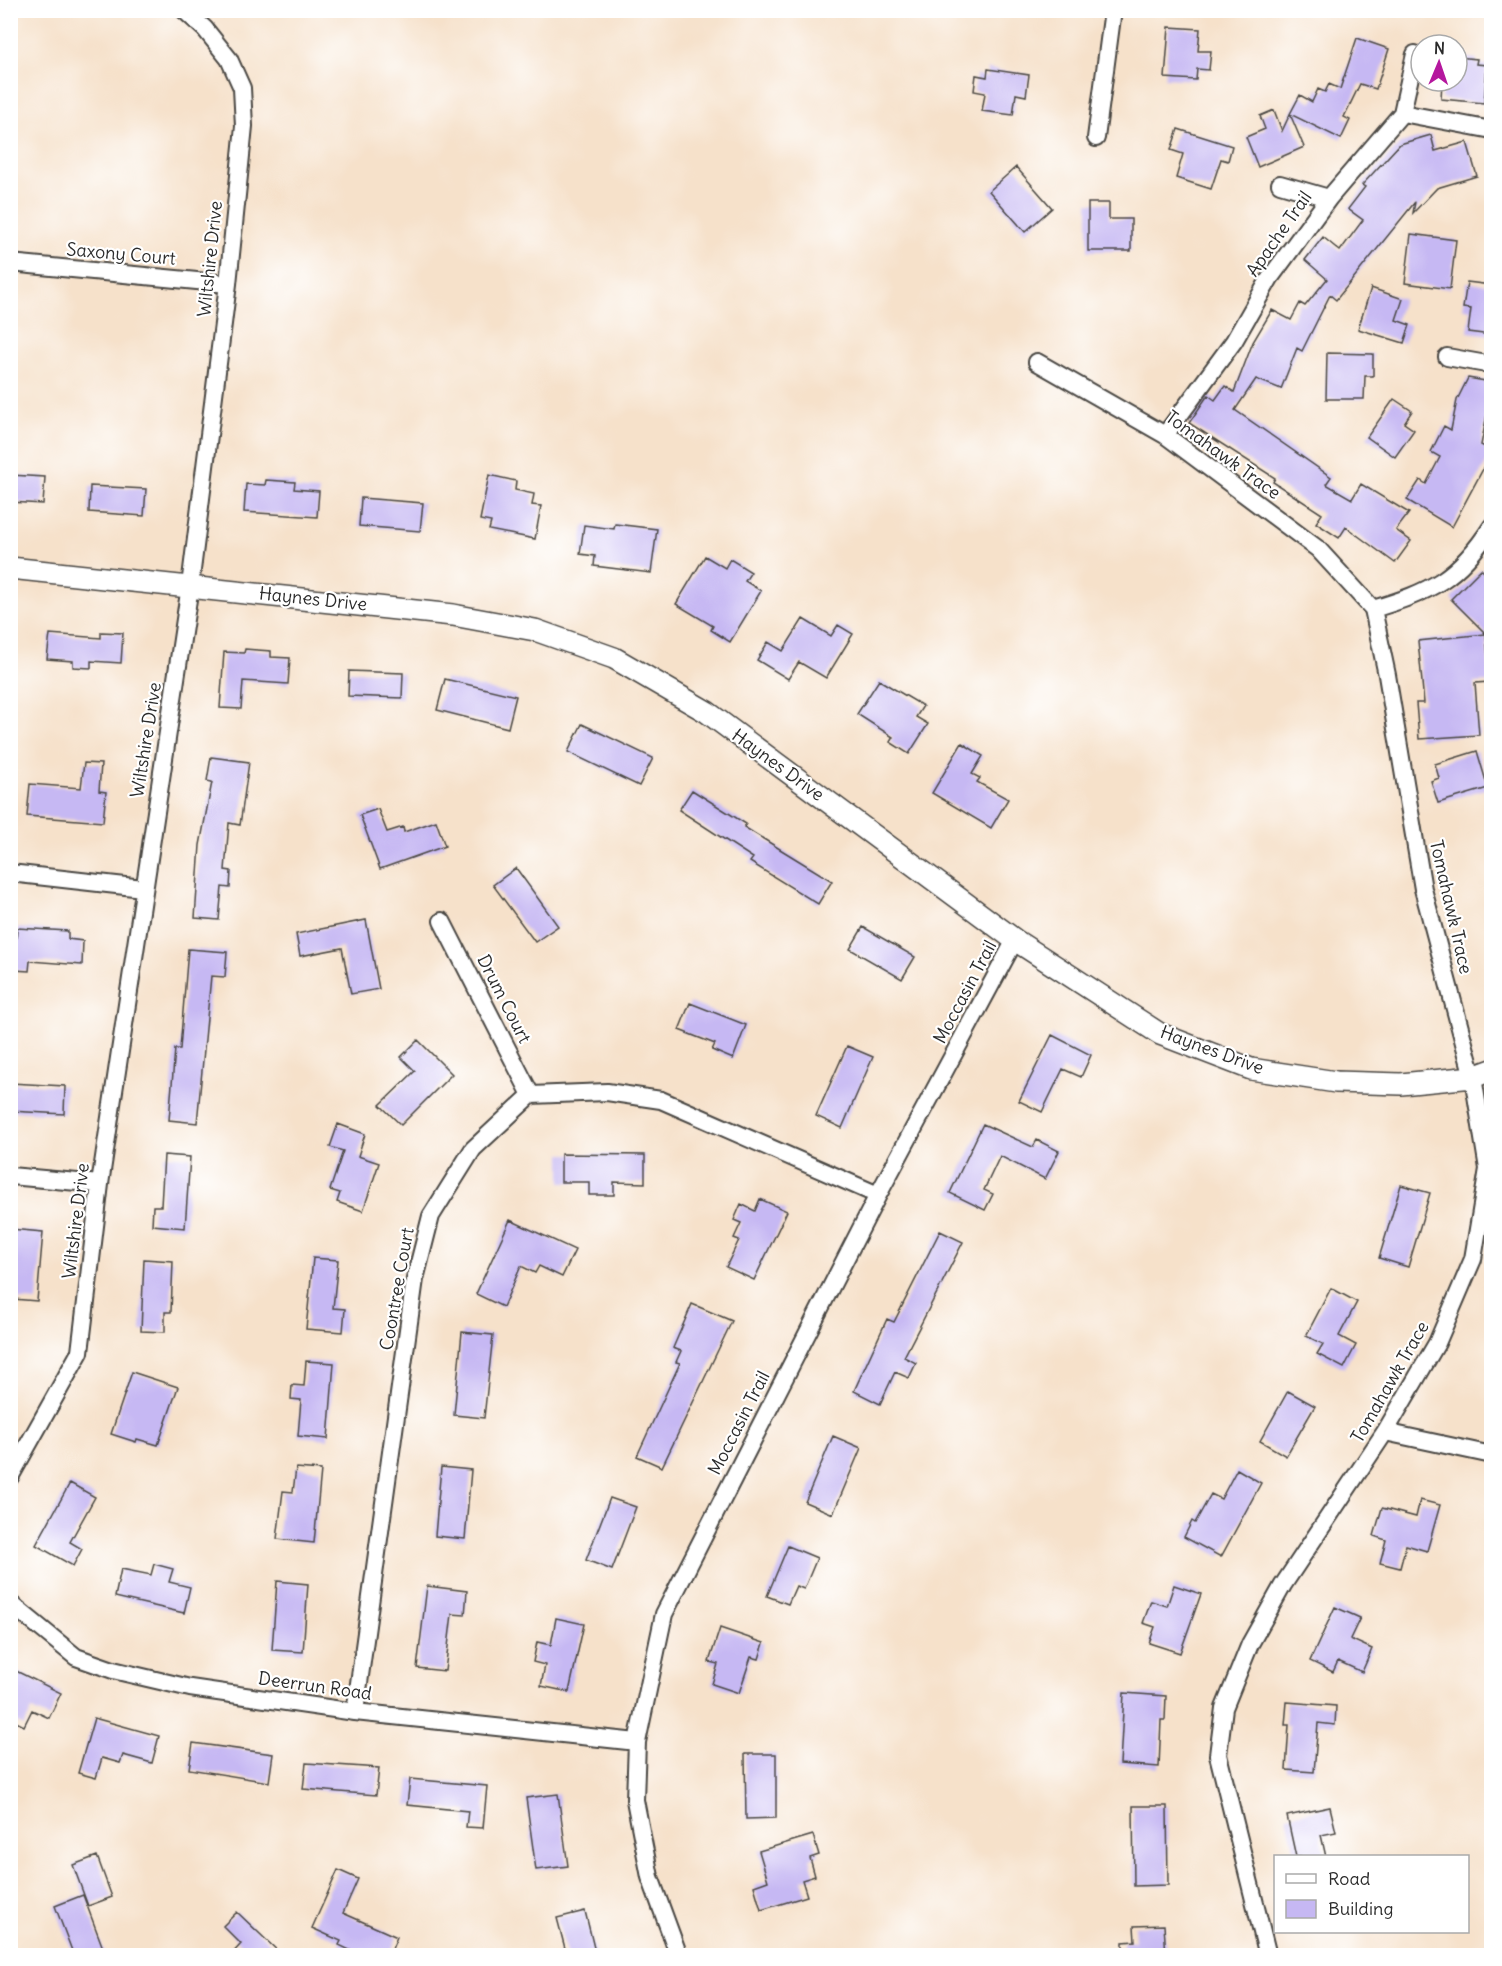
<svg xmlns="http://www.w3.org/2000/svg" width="1502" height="1966" viewBox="0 0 1502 1966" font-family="Delius,sans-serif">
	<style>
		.building { fill: #c6b8f3 }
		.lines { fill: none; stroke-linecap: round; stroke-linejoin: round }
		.minor-casing { stroke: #494643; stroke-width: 20 }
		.tertiary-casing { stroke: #494643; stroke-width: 24 }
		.minor { stroke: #fff; stroke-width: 16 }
		.tertiary { stroke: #fff; stroke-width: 21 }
		.labels { text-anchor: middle; stroke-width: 4.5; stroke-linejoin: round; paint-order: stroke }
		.street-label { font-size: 18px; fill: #2b2b2b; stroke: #fff }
	</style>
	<rect width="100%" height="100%" fill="#fff"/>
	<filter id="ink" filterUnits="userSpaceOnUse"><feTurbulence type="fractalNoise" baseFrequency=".0167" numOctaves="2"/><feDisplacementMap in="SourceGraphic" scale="12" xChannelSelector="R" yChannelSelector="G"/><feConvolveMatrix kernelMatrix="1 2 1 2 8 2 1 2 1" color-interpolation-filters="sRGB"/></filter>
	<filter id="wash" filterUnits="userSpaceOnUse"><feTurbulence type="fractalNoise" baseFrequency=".008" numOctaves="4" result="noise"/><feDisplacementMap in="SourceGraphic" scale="24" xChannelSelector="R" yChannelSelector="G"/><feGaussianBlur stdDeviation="1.35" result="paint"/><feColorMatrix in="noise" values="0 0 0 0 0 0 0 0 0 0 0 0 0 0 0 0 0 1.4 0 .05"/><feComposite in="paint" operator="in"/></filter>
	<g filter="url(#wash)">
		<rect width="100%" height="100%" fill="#f6e1ca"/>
		<g id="blocks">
			<path class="building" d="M1169 27 1200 29 1198 51H1211L1209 70 1197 69 1196 80 1165 78Z
				M1357 38 1389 49 1376 89 1360 84 1344 117 1350 120 1341 139 1290 114 1300 95 1312 102 1318 89 1325 92 1329 84 1340 89Z
				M1457 57 1477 59 1476 64 1487 65 1484 103 1441 99 1442 81H1457Z
				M988 69 1029 75 1026 96 1016 94 1013 115 982 111 985 93 974 91 976 75 987 77Z
				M1274 110 1282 131 1290 114 1304 147 1258 167 1246 137 1265 129 1260 116Z
				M1178 129 1232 146 1228 161 1221 159 1211 189 1176 178 1183 154 1171 150Z
				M1431 135 1435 151 1467 142 1477 176 1437 188 1413 213 1415 202 1336 300 1330 295 1302 351 1297 348 1281 389 1256 379 1235 410 1331 477 1326 484 1352 499 1361 484 1409 513 1396 530 1411 541 1395 563 1346 527 1339 538 1316 523 1322 514 1273 482 1275 478 1189 423 1208 395 1215 400 1225 386 1234 392 1253 342 1272 310 1291 320 1300 303 1305 306 1327 279 1305 260 1323 237 1340 251 1363 220 1348 209 1365 187 1362 185 1400 144Z
				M1016 167 1052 208 1025 232 989 191Z
				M1088 203H1109V219H1131V251H1088Z
				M1411 234 1456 240 1450 289 1405 283Z
				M1467 282 1491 285V335L1468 332 1471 309 1463 308Z
				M1371 288 1403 299 1396 320 1410 325 1404 343 1358 329Z
				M1327 353 1373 354V376H1365L1364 399H1326Z
				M1468 378 1491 382V404H1489L1481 445 1491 450V454L1452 527 1407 500 1420 480 1426 484 1440 457 1431 452 1444 426 1451 430 1457 400Z
				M1394 399 1412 411 1404 423 1414 430 1395 457 1367 437Z
				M10 475 45 477 43 504 10 502Z
				M489 475 516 481 515 490 534 494 532 505 541 506 535 539 489 530 491 522 480 520Z
				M266 480 295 482 294 489 319 491 317 517 244 512 246 484 265 485Z
				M90 486 146 489 144 516 89 512Z
				M361 498 423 503 420 531 359 526Z
				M615 524 657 529 651 573 594 566 595 556 580 554 584 525 614 529Z
				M705 556 725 568 730 559 751 572 745 581 761 591 730 642 711 630 713 626 676 604Z
				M1481 569 1491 579V640L1486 634 1490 682 1475 683 1479 735 1419 739 1416 703H1424L1418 641 1486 634 1451 599Z
				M803 619 831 636 838 625 853 634 826 678 799 662 788 679 757 660 768 642 783 651Z
				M101 632 123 633 121 663 91 661V668L73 667V661L47 659 50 634 101 638Z
				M245 649 271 651V657L290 658 288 684 243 681 241 709 220 708 224 652 244 653Z
				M349 671 403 673 402 698 348 696Z
				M445 679 516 696 508 728 437 710Z
				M879 680 923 706 916 717 928 724 909 754 890 742 893 737 857 714Z
				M582 724 653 758 639 786 568 752Z
				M962 743 983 756 972 774 980 778 977 782 1008 799 991 828 932 793Z
				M1477 751 1488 788 1438 803 1431 781 1439 778 1435 764Z
				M211 757 249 762 240 825 229 823 225 870 231 871 230 888 222 887 219 920 195 918 200 845 212 782 207 781Z
				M84 763 101 764 99 791 106 792 103 822 27 816 30 784 81 788Z
				M692 790 746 824 744 827 832 881 818 904 750 862 753 858 679 810Z
				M378 809 387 832 403 827 404 832 436 821 445 846 380 869 360 815Z
				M516 868 558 926 535 942 493 885Z
				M366 920 379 989 351 994 342 948 300 956 296 934Z
				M863 927 915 957 902 979 850 949Z
				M17 928 68 931V939L83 941 82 965 30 961 29 971 14 970Z
				M188 949 227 952 225 977 211 976 197 1123 169 1120 175 1049H180Z
				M690 1003 746 1025 733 1059 712 1050 715 1044 679 1030Z
				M1052 1035 1091 1055 1081 1077 1063 1069 1042 1112 1019 1101Z
				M418 1040 452 1074 401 1125 380 1105 415 1071 401 1057Z
				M847 1046 873 1057 842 1128 816 1116Z
				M10 1083 65 1086 64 1114 10 1111Z
				M338 1124 365 1134 358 1156 379 1163 363 1211 337 1202 340 1193 330 1190 343 1151 330 1147Z
				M983 1124 1033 1147 1037 1140 1059 1151 1045 1179 1000 1156 984 1190 993 1194 985 1210 950 1193Z
				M561 1154 645 1155V1183L614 1182V1195H589V1182H561Z
				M164 1155 190 1157 185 1228 152 1225 153 1206H161Z
				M1401 1185 1430 1193 1408 1267 1379 1258Z
				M760 1199 787 1211 754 1280 726 1267 739 1240 734 1238 741 1223 734 1220 741 1204 755 1211Z
				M510 1220 575 1250 562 1277 539 1266 535 1273 521 1266 503 1307 476 1294Z
				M10 1229 43 1232 37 1301 13 1299 16 1263 10 1262Z
				M940 1231 963 1242 904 1357 916 1363 909 1378 895 1372 880 1404 854 1391 887 1319 894 1322Z
				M313 1258 338 1260 333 1308 345 1309 343 1332 306 1329Z
				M144 1259 173 1261 171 1312H165V1332L141 1331Z
				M1331 1288 1357 1302 1339 1336 1356 1345 1344 1368 1317 1354 1323 1344 1306 1336Z
				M692 1304 732 1321 662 1467 637 1456 680 1363 676 1362 681 1351 673 1348Z
				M462 1332 493 1335 484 1418 454 1415Z
				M306 1361 334 1363 328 1439 298 1436 301 1400 291 1399 292 1385 304 1386Z
				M132 1372 178 1387 158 1445 137 1439 136 1442 111 1434Z
				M1288 1391 1315 1406 1286 1456 1260 1441Z
				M833 1436 861 1448 833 1514 805 1502Z
				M441 1467 471 1470 465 1539 435 1536Z
				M296 1468 321 1470 314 1543 277 1539 283 1491 293 1492Z
				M1237 1469 1261 1483 1221 1557 1184 1537 1192 1521 1195 1523 1211 1494 1221 1499Z
				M70 1483 95 1497 70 1542 82 1549 73 1566 36 1545Z
				M610 1498 636 1507 612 1570 586 1560Z
				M1420 1500 1440 1505 1427 1551 1406 1545 1400 1568 1380 1563 1386 1540 1374 1536 1382 1508 1416 1517Z
				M788 1546 817 1558 804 1589 796 1586 788 1604 767 1596Z
				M154 1564 173 1569 169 1582 190 1587 184 1613 115 1597 121 1569 151 1575Z
				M277 1581 308 1584 303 1652 272 1650Z
				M1174 1585 1201 1594 1180 1653 1149 1643 1155 1627 1143 1623 1151 1601 1167 1606Z
				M427 1586 467 1591 465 1615 452 1614 445 1671 417 1668Z
				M1335 1607 1360 1618 1350 1639 1372 1649 1362 1672 1338 1661 1333 1672 1310 1661Z
				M556 1618 584 1624 569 1692 541 1686 545 1665 533 1662 537 1642 551 1645Z
				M720 1628 764 1643 759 1659 751 1657 739 1693 712 1684 718 1664 709 1662Z
				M10 1668 61 1693 49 1718 32 1710 24 1726 10 1719Z
				M1124 1693 1166 1696 1165 1720H1161L1159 1767 1120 1764Z
				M1287 1702 1336 1706 1335 1725 1318 1723 1314 1772 1286 1770 1289 1725H1285Z
				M94 1718 159 1736 152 1763 123 1755 120 1763 102 1758 96 1778 78 1773Z
				M193 1743 273 1754 269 1782 189 1769Z
				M745 1754H776V1818L746 1819Z
				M306 1763 379 1768 376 1795 303 1789Z
				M410 1779 487 1786 483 1828 466 1827 468 1811 407 1805Z
				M558 1794 568 1866 536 1870 526 1798Z
				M1133 1806H1167L1168 1885 1134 1886Z
				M1330 1807 1336 1832 1321 1835 1326 1857H1296L1287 1816Z
				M813 1835 819 1855 810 1858 815 1876 802 1880 807 1896 761 1910 754 1886 768 1881 759 1851Z
				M97 1856 112 1897 88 1906 73 1865Z
				M338 1870 358 1879 343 1913 397 1937 389 1956H362L339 1945 341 1941 312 1928Z
				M83 1895 106 1956H74L55 1906Z
				M585 1911 596 1956H567L557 1918Z
				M237 1912 283 1956H230L241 1944 223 1926Z
				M1164 1925 1166 1956H1123V1942L1135 1941 1134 1926Z"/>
		</g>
	</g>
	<g filter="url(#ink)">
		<use href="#blocks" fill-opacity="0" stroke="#494643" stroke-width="1.5"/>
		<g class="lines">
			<defs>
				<path id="minor" d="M1402 113 1492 130
					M1096 138 1113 10
					M1280 184 1329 198
					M10 263 228 284
					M1447 357 1492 365
					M1037 362 1165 435 1318 549 1373 609 1387 675 1423 889 1473 1077 1488 1169 1473 1259 1437 1343 1385 1432 1283 1585 1250 1644 1224 1708 1218 1755 1268 1956
					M1165 435 1234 341 1270 278 1329 198 1402 113 1415 54
					M1373 609C1430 592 1458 579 1492 526
					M10 873 143 888
					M442 921 531 1095
					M10 1176 100 1184
					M1385 1432 1492 1455
					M10 1477 80 1352 100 1184 190 586 228 284 244 126 242 88 229 59 205 29 184 10
					M10 1603 76 1657 113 1670 190 1688 355 1712 637 1742
					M355 1712 415 1279 431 1216 473 1149 531 1095 607 1092 661 1100 878 1195
					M679 1956 650 1877 635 1800 637 1742 664 1614 878 1195 1015 940"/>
				<path id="tertiary" d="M10 568 453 615 535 630 614 658 707 712 1015 940 1160 1034 1251 1069 1336 1082 1401 1084 1473 1077 1492 1070"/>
			</defs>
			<use href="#minor" class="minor-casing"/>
			<use href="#tertiary" class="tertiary-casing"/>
			<use href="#minor" class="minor"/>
			<use href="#tertiary" class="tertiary"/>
		</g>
	</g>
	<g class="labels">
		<g class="street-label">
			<text transform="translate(1279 234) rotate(-55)" y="6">Apache Trail</text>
			<text transform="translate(121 254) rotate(5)" y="6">Saxony Court</text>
			<text transform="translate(210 259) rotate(-84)" y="6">Wiltshire Drive</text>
			<text transform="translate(1223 455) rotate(36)" y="6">Tomahawk Trace</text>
			<text transform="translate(313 599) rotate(6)" y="6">Haynes Drive</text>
			<text transform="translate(146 740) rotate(-81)" y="6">Wiltshire Drive</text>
			<text transform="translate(778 765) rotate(36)" y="6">Haynes Drive</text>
			<text transform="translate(1451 907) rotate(77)" y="6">Tomahawk Trace</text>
			<text transform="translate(965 992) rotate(-62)" y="6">Moccasin Trail</text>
			<text transform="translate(504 999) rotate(63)" y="6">Drum Court</text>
			<text transform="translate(1212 1050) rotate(20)" y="6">Haynes Drive</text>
			<text transform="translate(76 1221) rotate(-83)" y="6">Wiltshire Drive</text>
			<text transform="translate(397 1289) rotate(-80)" y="6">Coontree Court</text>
			<text transform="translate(1390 1382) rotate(-60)" y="6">Tomahawk Trace</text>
			<text transform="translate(739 1423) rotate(-63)" y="6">Moccasin Trail</text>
			<text transform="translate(315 1686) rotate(8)" y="6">Deerrun Road</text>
		</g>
	</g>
	<rect width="1502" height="1966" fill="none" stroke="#fff" stroke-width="36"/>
	<rect x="1274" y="1855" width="195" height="78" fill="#ffffff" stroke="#aaaaaa" stroke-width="1.5"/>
	<rect x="1286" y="1874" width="30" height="9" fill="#ffffff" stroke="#aaaaaa" stroke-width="1.5"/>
	<text x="1328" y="1885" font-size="18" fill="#2b2b2b">Road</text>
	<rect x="1286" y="1900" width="30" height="18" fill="#c6b8f3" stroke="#aaaaaa" stroke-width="1.5"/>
	<text x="1328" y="1915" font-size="18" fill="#2b2b2b">Building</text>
	<g transform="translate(1439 63) rotate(2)"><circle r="28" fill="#ffffff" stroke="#aaaaaa" stroke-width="1.5"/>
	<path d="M0-4.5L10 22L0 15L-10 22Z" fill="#b5179e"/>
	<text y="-9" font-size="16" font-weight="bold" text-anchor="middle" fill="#2b2b2b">N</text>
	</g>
</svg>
